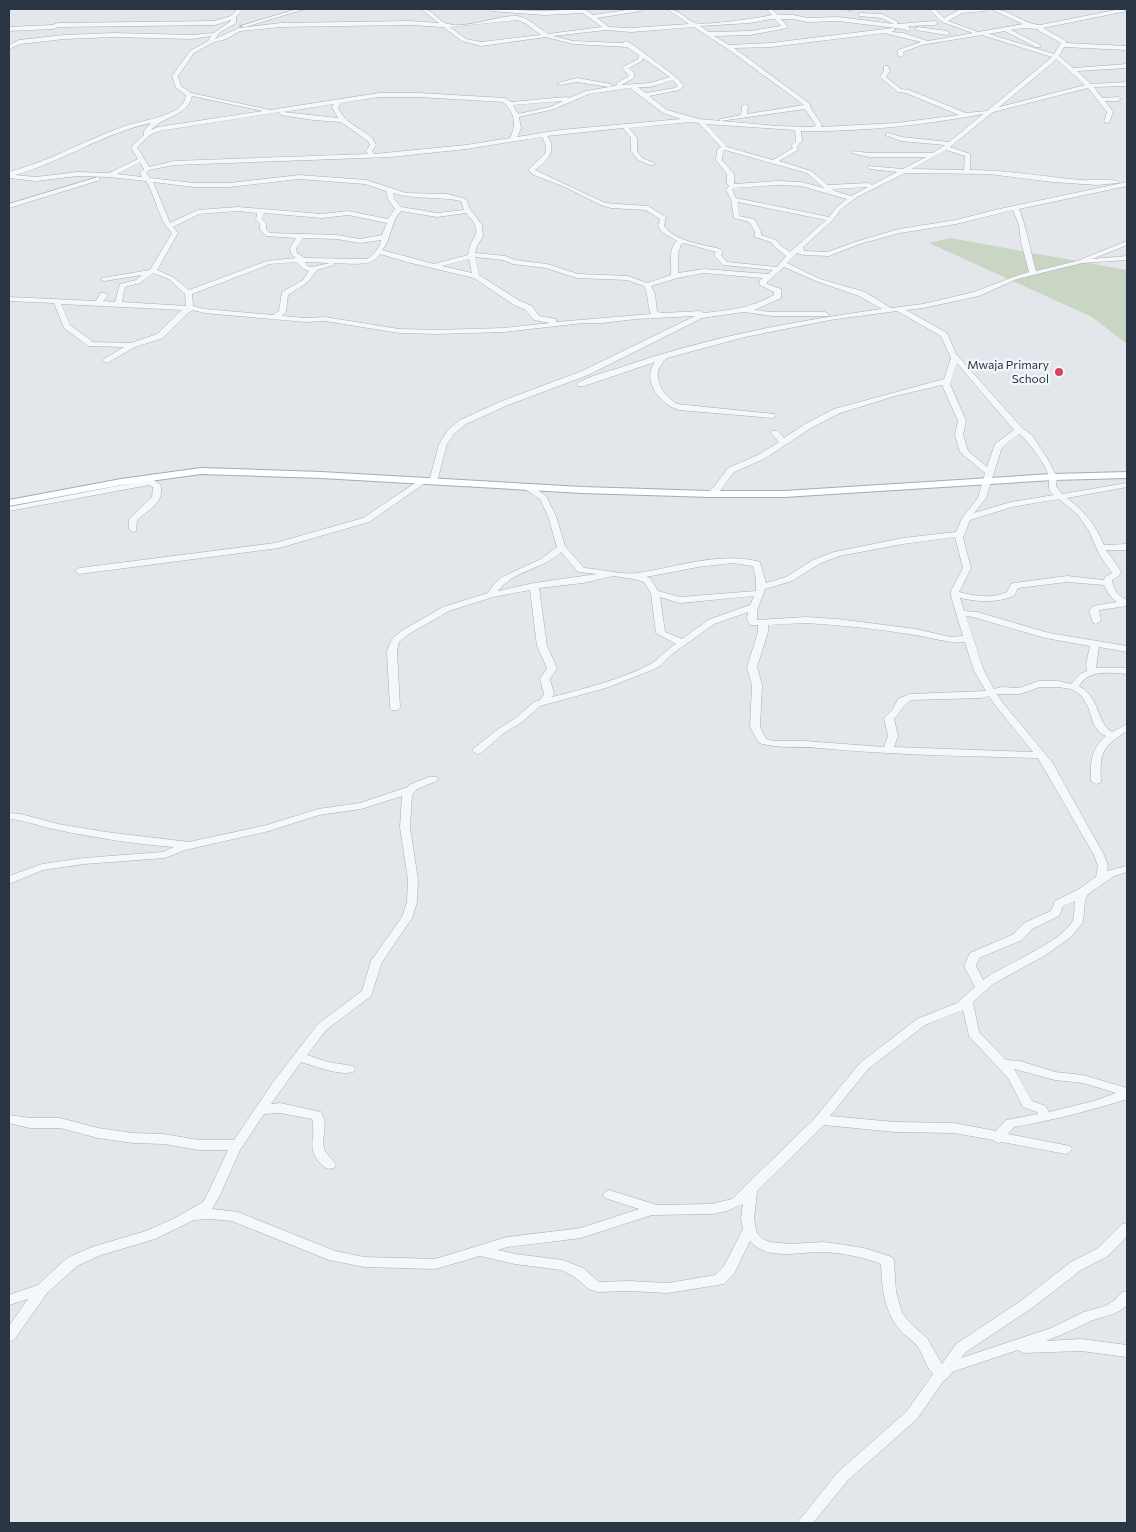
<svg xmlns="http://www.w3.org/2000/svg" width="1136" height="1532" viewBox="0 0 1136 1532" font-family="Commissioner,sans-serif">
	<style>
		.green { fill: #c9d6c3 }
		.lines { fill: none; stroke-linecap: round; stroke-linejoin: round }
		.minor-casing { stroke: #a7aeb7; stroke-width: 1 }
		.major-casing { stroke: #a1acb8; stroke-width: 2 }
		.minor { fill: #f6f7fa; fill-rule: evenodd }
		.major { fill: #fff; fill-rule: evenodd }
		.poi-dot { fill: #d84160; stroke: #f3f6f9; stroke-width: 2 }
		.labels { text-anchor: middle; stroke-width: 4.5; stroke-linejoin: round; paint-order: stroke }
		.far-poi-label { font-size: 12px; fill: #293545; stroke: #f3f6f9; text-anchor: end }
	</style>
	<rect width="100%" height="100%" fill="#e3e7ec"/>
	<path class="green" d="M950 238 1127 270V344L1092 317 929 243Z"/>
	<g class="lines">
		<defs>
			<path id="minor" d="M237 9H243L236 17V23L220 32 215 39 239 28 281 23 410 21 439 23 421 9C434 9 437 21 448 24 467 29 497 15 517 16 529 18 539 28 548 34L602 27 583 13 544 15 491 11 488 9 544 11 584 9 593 15 633 9H644L641 11 597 18 609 27 631 28 689 24 667 9C679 9 685 19 695 23 704 26 759 18 772 15L766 9H772L778 15H793L808 18 838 17 894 24 881 18 859 16 858 15 861 13 882 14 898 22 897 24 935 21 938 23 935 25 908 26 911 29 908 31 904 29 838 21 808 22 793 19H781L788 27 787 28 750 35 714 36 729 45 771 43 893 28 896 30 891 32 903 33 928 41 973 33 942 22 929 9H935L944 18 961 9H988L985 11 962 13 948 21 978 32 1023 24 991 9C1009 9 1023 24 1040 25L1120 9H1127V11L1043 28 1066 41V43L1127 46V50L1064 47 1059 56 1073 68 1127 64V68L1077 71 1091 84 1127 82V86L1094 87 1102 98 1118 97 1121 99 1118 101H1105L1113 112 1109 123 1104 122 1107 112 1088 88 993 112 950 147 970 154V170C1007 170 1044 177 1082 180 1090 181 1113 178 1119 182L1118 183 1097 185 1053 182 989 174 905 173 857 197 840 210 833 220 803 247 804 251 828 252 855 242 899 229 956 220 995 210 1127 182V186L1019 209C1027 229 1030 250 1036 271L1077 261 1127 241V245L1092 259 1127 256V260L1082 263 1017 279 979 296 923 308 906 310 947 333 956 354 1022 428 1032 435 1047 458 1057 477 1056 486 1062 494 1127 483V487L1067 498C1086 513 1094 523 1104 545L1127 544V550H1106L1121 571 1119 576 1112 580C1113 590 1118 596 1127 600V606L1099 610 1101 621 1096 624 1093 623 1089 611 1093 606 1117 602 1110 596 1104 585 1067 582 1018 588 1014 596C996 603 979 602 960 598L964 611 977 612 1049 633 1127 646V652L1099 647 1096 668H1127V674C1111 673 1088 669 1079 686 1101 698 1096 723 1112 732L1127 724V731C1103 746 1099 753 1101 781L1100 783 1096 784 1091 781C1090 763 1091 749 1106 736L1100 733 1094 725 1088 707 1081 695 1071 689 1058 687H1040L1020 694H997L1002 702 1052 762 1104 855 1108 866 1107 871 1127 866V872L1114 876 1088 894 1085 901 1083 922 1071 937 1044 956 993 984 973 1002 979 1032 1006 1060 1020 1061 1055 1072 1083 1075 1127 1088V1099C1090 1111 1053 1120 1014 1127L1008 1134 1070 1146 1072 1149 1070 1152 1066 1154 1002 1142 998 1143 993 1140 954 1133 895 1132 824 1125 757 1191 754 1219 757 1233 763 1239 770 1242 790 1244 823 1242 839 1244 864 1248 892 1257 894 1261 896 1292 902 1313 911 1324 927 1338 942 1364 956 1344 1022 1300 1071 1262 1098 1248 1122 1224 1127 1223V1236L1108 1256 1081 1270 1032 1308 966 1352 961 1358 1051 1328 1084 1312 1105 1306 1115 1300 1122 1292 1127 1291V1305C1118 1315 1103 1316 1091 1321 1076 1328 1062 1335 1046 1341L1081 1339 1127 1345V1357L1081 1351 1023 1353 1018 1350 952 1372 948 1378 944 1380 917 1419 848 1480 813 1523H797L838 1472 907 1411 933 1374C925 1366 924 1355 917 1346 913 1340 905 1336 900 1330 884 1311 882 1288 881 1264 863 1257 843 1253 824 1252 800 1251 768 1262 750 1241L734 1274 724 1284 668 1293 629 1291 598 1292 589 1289 573 1276 561 1270 515 1264 480 1256 435 1269 364 1267 329 1260 232 1221 209 1219 194 1220 155 1239 101 1255 77 1266 47 1293 14 1340 9 1342V1326L28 1299 9 1305V1295L38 1285 67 1258 92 1247 146 1231 175 1218 203 1202 209 1191 228 1150H199L164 1144 133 1143 98 1138 60 1128H30L9 1123V1115L30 1118H60L98 1128 133 1133 164 1134 199 1140H234L274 1081 318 1024 362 991 371 961 402 917 407 902 408 880 400 827 402 796 361 809 319 815 269 831 185 850 165 858 84 864 43 870 9 884V876L42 864 84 858 163 852 174 847C135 844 96 838 58 830 41 827 26 820 9 819V813L21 814 58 824 106 832 189 842 267 825 318 809 360 803 408 787 409 785 429 777H437L438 779 437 781 417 789 412 795 410 827 418 880 417 902 412 918 382 962 371 996 326 1030 307 1055 328 1062 353 1066 355 1069 353 1072C339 1076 315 1066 301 1062L271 1104 280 1103 321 1112C329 1126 321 1135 324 1148 326 1155 333 1159 336 1165L334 1168C328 1170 325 1168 321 1164 305 1148 317 1136 312 1119L280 1113 264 1114 240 1150 221 1193 212 1209 238 1212 335 1251 364 1257 435 1259 507 1237 581 1228 639 1209 605 1198 603 1195 605 1192 609 1190 657 1205 712 1204 732 1199 814 1119 860 1063 917 1019 957 1003 975 987 964 966 970 953 1014 934 1024 923 1051 911 1055 901 1079 889 1096 877 1098 866 1094 855 1038 758C965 756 892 755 819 748 799 746 778 749 759 743L750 727 752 685 747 667 758 632V625H750L747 619 748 612 714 624 672 654 660 666 652 670 606 688 540 706 522 722 503 734 481 753 477 754 472 751 473 749 497 730 516 718 534 702 540 700 544 694 540 679 547 668 537 646 530 590 493 597 449 611 409 634 399 642 397 651 400 708 398 710H392L390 708 387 651 392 639 403 630 443 607 488 593 494 584 502 577 541 559 557 547 548 516 540 499 525 489V485H531L546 496 556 516 565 546 584 568C600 569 622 575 638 573 678 567 720 551 760 562L766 583 786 577 813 560 834 552 903 538 956 532 962 518 978 498 985 473 960 452 955 435 958 421 942 385 895 396 840 413 811 428 764 459 734 472 720 491 713 496H707L706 494 714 487 728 468 758 455 779 442 771 433 772 431H778L784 438 805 424 834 409 944 379 951 358 941 336 897 311 830 320 745 337 667 358C649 373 660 394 677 404L775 414 776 416 772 418 679 410C660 405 641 380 655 362L584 386H578L577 384C588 376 607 372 619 368 704 338 794 321 882 309L859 296 816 281 784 267 767 282V284L781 289V298L754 310 772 312H825L829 314 828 316H772L744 312 702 318 588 375 508 405 466 424 454 434 447 444 437 482 433 484 429 482 439 444 448 430 460 420 502 401 582 371 695 316 636 319 603 323H583L504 332 437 334 399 333 325 321 306 322 204 313 193 310 188 313 163 338 135 347 107 363 103 361 104 359 124 347 88 346 64 328 54 303 9 301V297L96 301 101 293H104L108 295 103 301 115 302 120 284 136 280 142 275 104 281 100 279 102 278 150 270 172 233C156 216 158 200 146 181L108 177 77 176 36 181 9 178V172C47 162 80 143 117 129 136 121 158 120 176 110 182 106 185 102 186 95L176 88 172 76 190 51 208 41 211 36 192 39 114 37 64 39 20 44 9 49V45L19 40 64 35 114 33 192 35 214 33 231 21V20L215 25 59 27 53 29 9 31V27L52 25 58 23 214 21 231 16ZM772 19H775L781 26 750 31 709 32 700 26 749 23ZM517 20 525 23 541 35 481 42 466 39 450 27ZM410 25 443 27 462 41 481 46 546 37 573 44 627 47 639 55 638 59 623 67 622 68 629 76 617 83V85L609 87 612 85 611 84 577 78 557 83 560 85 577 82 609 87 586 91 569 98 566 97 511 102 505 98 419 93H379L270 110 191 93 181 86 178 76 194 53 212 43 226 39 240 31 281 27ZM694 27 732 52 804 105 747 114 748 106 745 104 742 106 741 115 720 119V121L805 109 816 125 814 127 777 126 699 119 667 110 649 96 679 90 684 86 676 77 632 44 626 41 623 43 573 41 553 36 606 30 631 32ZM1023 28 1038 29 1039 31 1061 43 1054 54 989 34 1005 31 1036 47H1040V45L1011 30ZM884 33 921 42 898 50V55L901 57 904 55 903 52 921 45 982 35 1052 57 987 111 966 113 909 90 901 89 886 77 890 71 888 66H884V71L880 76 881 78 898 92 906 93 959 115 896 123 821 127 822 125 810 107V104L734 48 771 47ZM643 58 670 77 650 83 621 85 634 78V73L629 68 642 61ZM1056 59 1085 85 999 107 1051 64ZM673 80 678 86 675 88 646 93 638 87H650ZM630 88 663 113 681 119 560 130 517 137 521 128 519 117 554 109 589 94ZM192 96 263 111 158 127 151 130C163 116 188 116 192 96ZM379 97H419L503 102C515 112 517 124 510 138L466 145 374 154 372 151 376 145C370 129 346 128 338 107L341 103ZM563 101 550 107 518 114 513 105ZM334 104 332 107 338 118 283 112ZM279 112 281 115 313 120 341 122 368 141 370 145 366 151 368 154 174 161 149 167 137 147 150 135 159 131ZM983 114 949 142 902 137 888 133 885 135 901 141 945 145 933 153H869L852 151V153L869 157H926L903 169 868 166 867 167 870 169 897 172 872 185 869 183 828 185 811 171 779 161 798 150 797 146 802 141 801 131C862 132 923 125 983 114ZM692 122 699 123 721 147 717 150 716 160 727 174V184L729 186 726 190 731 199 734 218 749 222 755 231V237L771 242 775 247 786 256 777 267 727 262 721 255 723 252 720 249C702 244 676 242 664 226L666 217 648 206 605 203 535 170C547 161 558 150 547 136L623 128 631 138V151L638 160 650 165H654V163L642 158 637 151V138L629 128ZM151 123 144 131V135L131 147 138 159 109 173 77 172 36 177 15 175C62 162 103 133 151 123ZM706 124 795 130 796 141 791 146 793 148 773 160 727 147ZM542 137 546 145 545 154 529 169V171L534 175 565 187 601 205 611 208 646 210 660 219 658 226 662 232 677 241C668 249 672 263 671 275L647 283 628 276 578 274 547 264 515 260 505 256 475 253 477 246 483 236 482 225 470 209 466 199 447 194 406 193 366 180 299 175 229 183H194L150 178 146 173 149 170 174 165 391 157 466 149ZM725 150 807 173 824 188 801 182 778 181 734 184V174L722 160 723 151ZM946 150 965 156 964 170 912 169ZM140 162 144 169 140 173 142 177 117 174ZM299 179 365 184 386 191 388 199 395 209 388 219 348 211 322 214 238 207 198 210 170 223 153 182 194 187H229ZM778 185 801 186 847 199 836 208 829 217 736 198 732 190 734 188ZM868 187 851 196 835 191 832 189ZM393 193C415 200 439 196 461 201L464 210 437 213 401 207 394 199ZM738 202 826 220 790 252 780 245 776 240 761 235V231L754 219 739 216ZM1013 210 1019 225 1021 242 1029 272 1013 277 974 292 923 304 891 308 865 292 820 279 787 263 797 253 803 255 829 256 859 244 900 233 956 224ZM238 211 257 213 256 220 260 224V229L266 236 296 238 290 248 291 254 296 258 267 261 189 290 173 277 157 270 178 233 173 227 199 214ZM401 211 437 217 466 213C487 235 470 234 468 255L434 264 382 250C392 239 390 222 401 211ZM264 213 322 218 348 215 387 223 382 235 360 239 337 235 270 233 266 229V223L262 219ZM303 238 337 239 360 243 381 240C381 247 373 255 367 259L305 258 297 253 296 248ZM684 243 716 252 714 255 723 265 773 270 768 274 704 269 678 273V255L681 244ZM380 254 407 262 474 278 514 305 526 310 534 320 550 323 504 328 437 330 399 329 325 317 306 318 282 316 286 312 288 295 308 282 317 270 334 265V263C348 263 372 268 380 254ZM475 257 503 260 513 264 546 268 577 278 627 280 644 286C649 295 647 305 651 314L556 322V319L539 316 532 306 520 301 479 275ZM469 259 472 273 442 266ZM297 262 302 268 309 271 303 280 282 292 279 311 273 315 204 309 193 306 192 294 270 264ZM305 262 330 263 312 267 307 266ZM153 273 169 279 185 294 186 306 122 302 125 287 140 283ZM704 273 763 278 759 281 760 285 774 292V295C751 308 731 310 704 313L701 311 663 313 657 312 655 294 651 286 677 278ZM61 304 182 310 157 334 131 343 93 342 70 325ZM957 363 1014 430 995 444 987 467 968 451 963 435 966 421 950 384ZM1019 434C1028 440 1047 466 1049 477 1050 485 1046 489 1054 495L1011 502 974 513 986 498 1002 447ZM1059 499 1078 515 1089 531 1099 554 1112 573 1105 577 1104 580 1067 576 1014 583 1011 584 1007 592C992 599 975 596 959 592L971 568 963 538 970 520 1012 507ZM955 537 963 568 951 591V596L963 636 950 637 916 629 837 619 806 617 757 620V611L765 589 792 581 819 564 839 556 903 544ZM561 552 578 572 597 574 534 583 498 591C513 570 543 570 561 552ZM733 563 753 566 756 578V591L680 597 658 591 650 578 646 577 698 567ZM613 576 634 579 644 582 651 593 656 633 676 644C667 649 660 658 652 663 624 679 583 689 552 697L554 694 550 679 557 668 547 646 539 588 583 583ZM754 596 750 605 708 620 682 639 665 632 660 597 680 603ZM966 616 973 617 1045 638 1090 646 1086 664 1087 671 1080 674 1071 684 1058 681H1039L1019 688 1002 687 994 689 984 671ZM806 623C842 625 879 629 915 635 934 638 946 643 965 642L974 671 986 691 910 694 898 699 893 709 884 718 888 736 884 747 805 741H773L766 739 760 727 762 685 757 667 768 632V625ZM989 696 995 705 1033 752 894 747 898 736 894 719C901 712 903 704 912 700L981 698ZM1075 901C1074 907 1075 915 1073 920 1065 941 1001 966 983 980L976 966 979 958 1022 940 1032 929 1059 916 1063 906ZM963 1010 969 1036 1008 1078 1023 1107 1037 1112 1038 1114 1006 1120 996 1131 954 1123 895 1122 830 1116 868 1069 925 1025ZM1014 1069 1055 1080 1083 1083 1116 1093 1094 1101 1049 1112 1046 1106 1032 1101ZM743 1204 741 1219 743 1229 724 1266 715 1275 668 1283 629 1281 599 1282 583 1268 563 1260 515 1254 498 1250 507 1247 581 1238 652 1215 712 1214 727 1211Z
				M297 9H305L245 27 240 26Z
				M845 9H855L852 11Z
				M918 27 947 31 950 33 947 35 916 30 915 29Z
				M98 177 101 179 100 180 9 208V204Z
				M142 477H148L160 484C166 502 148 510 137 520L136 531 133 532 129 529V519L152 497 153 487 149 485 9 511V507L143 481 141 479Z
				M421 479H424L428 481 369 522 279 548 79 574 75 571 79 568 275 543 363 518Z"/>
			<path id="major" d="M201 468 321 472 582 487 710 491H784L1053 474 1127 472V478L1053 480 784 497H710L582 493 321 478 201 474 121 485 9 506V500L121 479Z"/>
		</defs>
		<use href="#minor" class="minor-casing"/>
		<use href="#major" class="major-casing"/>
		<use href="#minor" class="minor"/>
		<use href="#major" class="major"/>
	</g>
	<circle class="poi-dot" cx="1059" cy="372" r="5"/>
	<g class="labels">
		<g class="far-poi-label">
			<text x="1049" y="369">Mwaja Primary<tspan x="1049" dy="14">School</tspan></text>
		</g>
	</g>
	<rect width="1136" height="1532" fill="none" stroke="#293545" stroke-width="20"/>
</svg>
